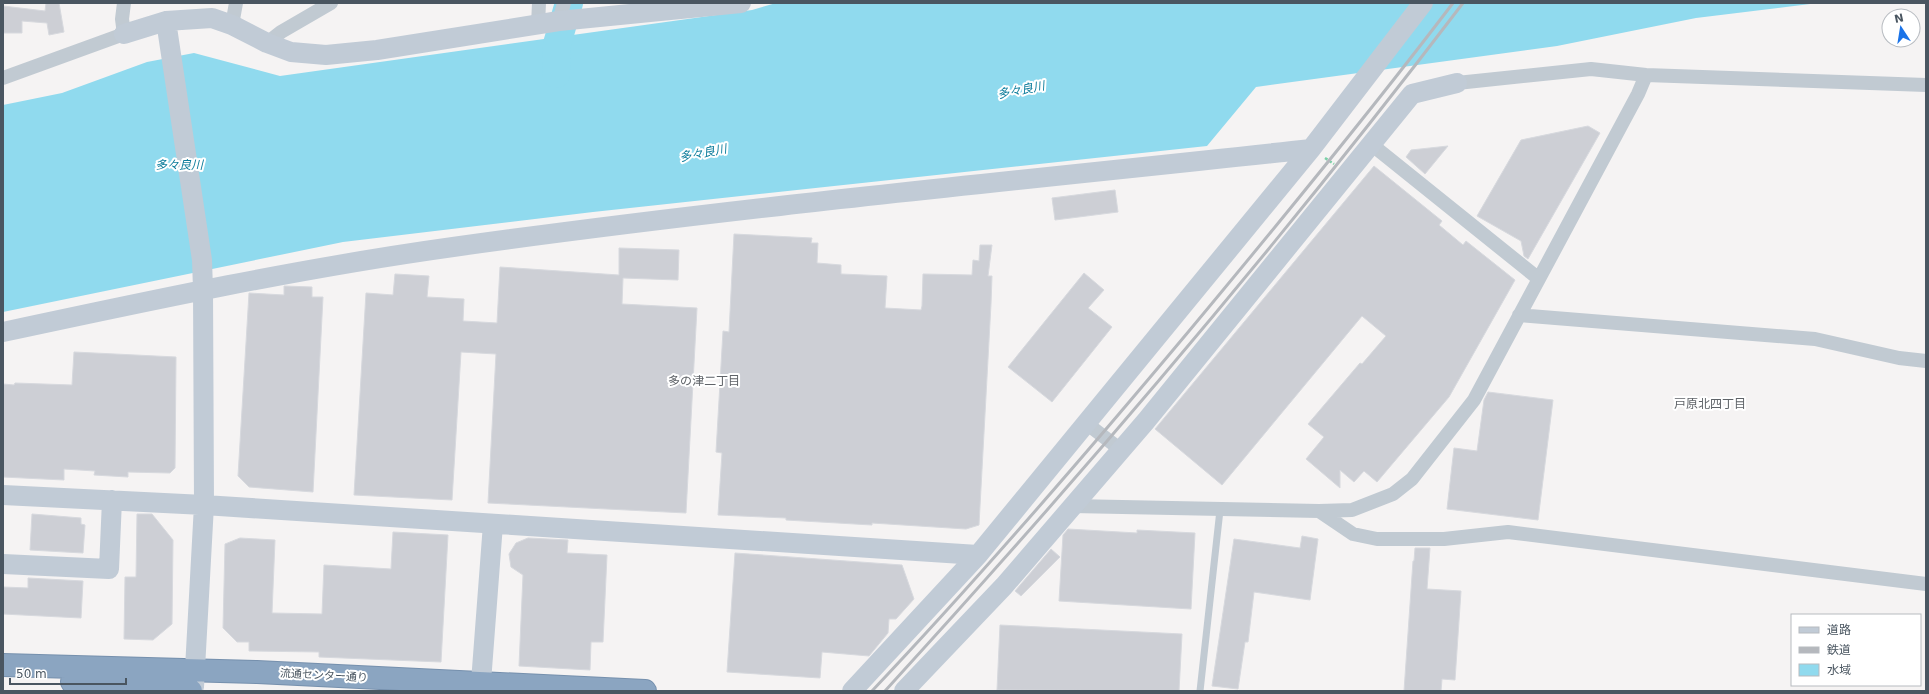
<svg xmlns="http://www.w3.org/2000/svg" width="1929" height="694" viewBox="0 0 1929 694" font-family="'DejaVu Sans','Noto Sans JP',sans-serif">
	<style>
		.water { fill: #90daee }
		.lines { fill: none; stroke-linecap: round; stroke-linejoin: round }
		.river { stroke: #90daee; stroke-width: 28 }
		.building { fill: #cdcfd5; stroke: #d7d9de }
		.highway-casing { stroke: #7690ad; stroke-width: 24 }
		.path { stroke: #7ad0a6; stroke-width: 2.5; stroke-dasharray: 3 2; stroke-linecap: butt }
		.lane { stroke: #c1cad2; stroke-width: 7 }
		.street { stroke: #c1cad2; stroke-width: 14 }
		.secondary { stroke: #c1cbd6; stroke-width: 20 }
		.highway { stroke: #8ba5c1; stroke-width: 22 }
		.rail { stroke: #b5b8bd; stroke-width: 3 }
		.labels { text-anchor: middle; stroke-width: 4; stroke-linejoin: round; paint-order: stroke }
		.street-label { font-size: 11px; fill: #4a5661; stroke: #fff }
		.water-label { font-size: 12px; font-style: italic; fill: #0c7c9b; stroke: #fff }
		.neighbourhood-label { font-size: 12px; fill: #5f6368; stroke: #fff }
	</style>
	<rect width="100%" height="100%" fill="#f5f3f3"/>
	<path class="water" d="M776 3H1818L1696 18 1557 46 1256 87 1207 146 593 212 343 242 3 312V105L62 93 147 62 194 53 280 76 752 10Z"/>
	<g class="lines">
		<path class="river" d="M556 74 557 44 569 3"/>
	</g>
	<path class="building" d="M46 3H59L64 32 49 35 47 23 22 21V33H3V6L45 11Z
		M1588 126 1600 133 1528 259 1524 256 1521 241 1477 216 1521 140Z
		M1448 146 1425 174 1406 157 1411 150Z
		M1374 166 1442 221 1439 225 1463 245 1466 241 1515 280 1449 397 1377 482 1364 471 1354 482 1340 470V488L1306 459 1324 437 1308 424 1360 363 1362 364 1386 336 1362 316 1222 485 1155 429Z
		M1115 190 1118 212 1055 220 1052 198Z
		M734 234 812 238 811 243H818L817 263 841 265V274L887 276 885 308 921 310 922 306 923 274 972 275 973 260 979 261 980 245H992L988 276H992L991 304 979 525 966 529 872 523V525L786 520V518L718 515 722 453 716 452 723 331 729 332Z
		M619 248 679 250 678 280 623 278 622 304 697 308 686 513 488 503 496 354 461 352 452 500 354 495 366 293 393 295 395 274 429 276 427 297 464 299 463 321 497 323 500 267 619 275Z
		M1084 273 1104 290 1088 308 1112 327 1052 402 1008 367Z
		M284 286 312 287V297H323L313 492 249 487 238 476 249 293 284 295Z
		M74 352 176 357 175 468 170 473 128 472V477L94 475 95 471 64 469V480L3 477V384L14 385 15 383 72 385Z
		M1488 392 1553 400 1538 520 1447 509 1454 448 1477 451 1484 400Z
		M32 514 81 518V524L85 525 83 553 30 550Z
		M137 514H152L173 540 172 624 153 640 124 639 125 577H136Z
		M1068 529 1137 533V530L1195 533 1191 609 1059 601 1063 535Z
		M393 532 448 535 441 662 319 657V652L249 651V642H237L223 628 225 544 240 538 275 540 272 613 322 614 324 565 391 569Z
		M1302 536 1318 539 1310 600 1254 592 1248 642H1245L1238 689 1212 686 1234 539 1300 548Z
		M528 538 568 540 567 553 607 555 603 642H591L590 670 519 666 523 575 511 567 509 554 516 543Z
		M1415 548H1430L1427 589 1461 591 1455 680 1442 679 1441 691H1404L1413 561H1414Z
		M1051 549 1060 557 1021 596 1015 591Z
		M735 553 902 565 914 599 896 619H889L888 633 869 656 822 652 820 678 727 672Z
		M28 578 83 581 81 618 3 614V587L28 588Z
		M1000 625 1182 634 1179 691 997 690Z"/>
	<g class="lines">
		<defs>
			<path id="highway" d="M3 665 257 672 645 691
				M72 682 191 691"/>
		</defs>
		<use href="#highway" class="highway-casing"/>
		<path class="path" d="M1325 158 1334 164"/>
		<path class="lane" d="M1200 691 1220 510"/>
		<path class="street" d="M559 21 564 3
			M232 25 236 3
			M538 25 539 3
			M267 43 281 32 331 3
			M3 78 124 34 122 19 124 3
			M1457 83 1591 69 1646 75 1926 85
			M1371 144 1539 279
			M1519 315 1815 339 1899 358 1926 361
			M1086 423 1121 450
			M1072 506 1319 511 1352 510 1393 494 1412 479 1474 400 1638 94 1646 75
			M1319 511 1353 534 1377 539H1444L1508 532 1926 584"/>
		<path class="secondary" d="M166 21 202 260 203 289 204 505 194 687
			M124 34 166 21 212 18 232 25 267 43 291 52 326 55 377 50 559 21 741 3
			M3 332C152 300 302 268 453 247 738 207 1025 180 1311 149
			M3 495 204 505 978 555
			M3 564 109 569 112 500
			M481 682 493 524
			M852 691 978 555 1311 149 1423 3
			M904 691 1004 586 1146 421 1412 94 1457 83"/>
		<use href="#highway" class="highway"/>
		<path class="rail" d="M872 691C982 575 1086 454 1189 331 1279 223 1368 115 1453 3
			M885 691C1087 470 1282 241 1463 3"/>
	</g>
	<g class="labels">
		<g class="street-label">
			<text transform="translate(324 675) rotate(3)" y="4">流通センター通り</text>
		</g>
		<g class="water-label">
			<text transform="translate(1021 90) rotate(-11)" y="4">多々良川</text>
			<text transform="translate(703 153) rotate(-11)" y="4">多々良川</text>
			<text x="179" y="169">多々良川</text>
		</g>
		<g class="neighbourhood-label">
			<text x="704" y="385">多の津二丁目</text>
			<text x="1710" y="408">戸原北四丁目</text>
		</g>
	</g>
	<rect width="1929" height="694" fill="none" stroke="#4a5661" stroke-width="8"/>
	<rect x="1791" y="614" width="130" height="72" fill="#ffffff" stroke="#b7bbc0"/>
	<rect x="1799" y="627" width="20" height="6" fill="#c1cbd6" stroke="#b7bbc0"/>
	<text x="1827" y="634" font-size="12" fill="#4a5661">道路</text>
	<rect x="1799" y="647" width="20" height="6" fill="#b5b8bd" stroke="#b7bbc0"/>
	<text x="1827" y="654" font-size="12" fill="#4a5661">鉄道</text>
	<rect x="1799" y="664" width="20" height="12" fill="#90daee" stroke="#b7bbc0"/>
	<text x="1827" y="674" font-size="12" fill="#4a5661">水域</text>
	<g transform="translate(1901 28) rotate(348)"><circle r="19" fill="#ffffff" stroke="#b7bbc0"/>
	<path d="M0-3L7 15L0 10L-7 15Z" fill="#1a73e8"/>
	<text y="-6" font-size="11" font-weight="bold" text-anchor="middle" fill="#4a5661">N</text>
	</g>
	<path d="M10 678v6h116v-6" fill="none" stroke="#4a5661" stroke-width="2"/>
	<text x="16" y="678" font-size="12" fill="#4a5661" stroke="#ffffff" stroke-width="3" paint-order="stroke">50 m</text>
</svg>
